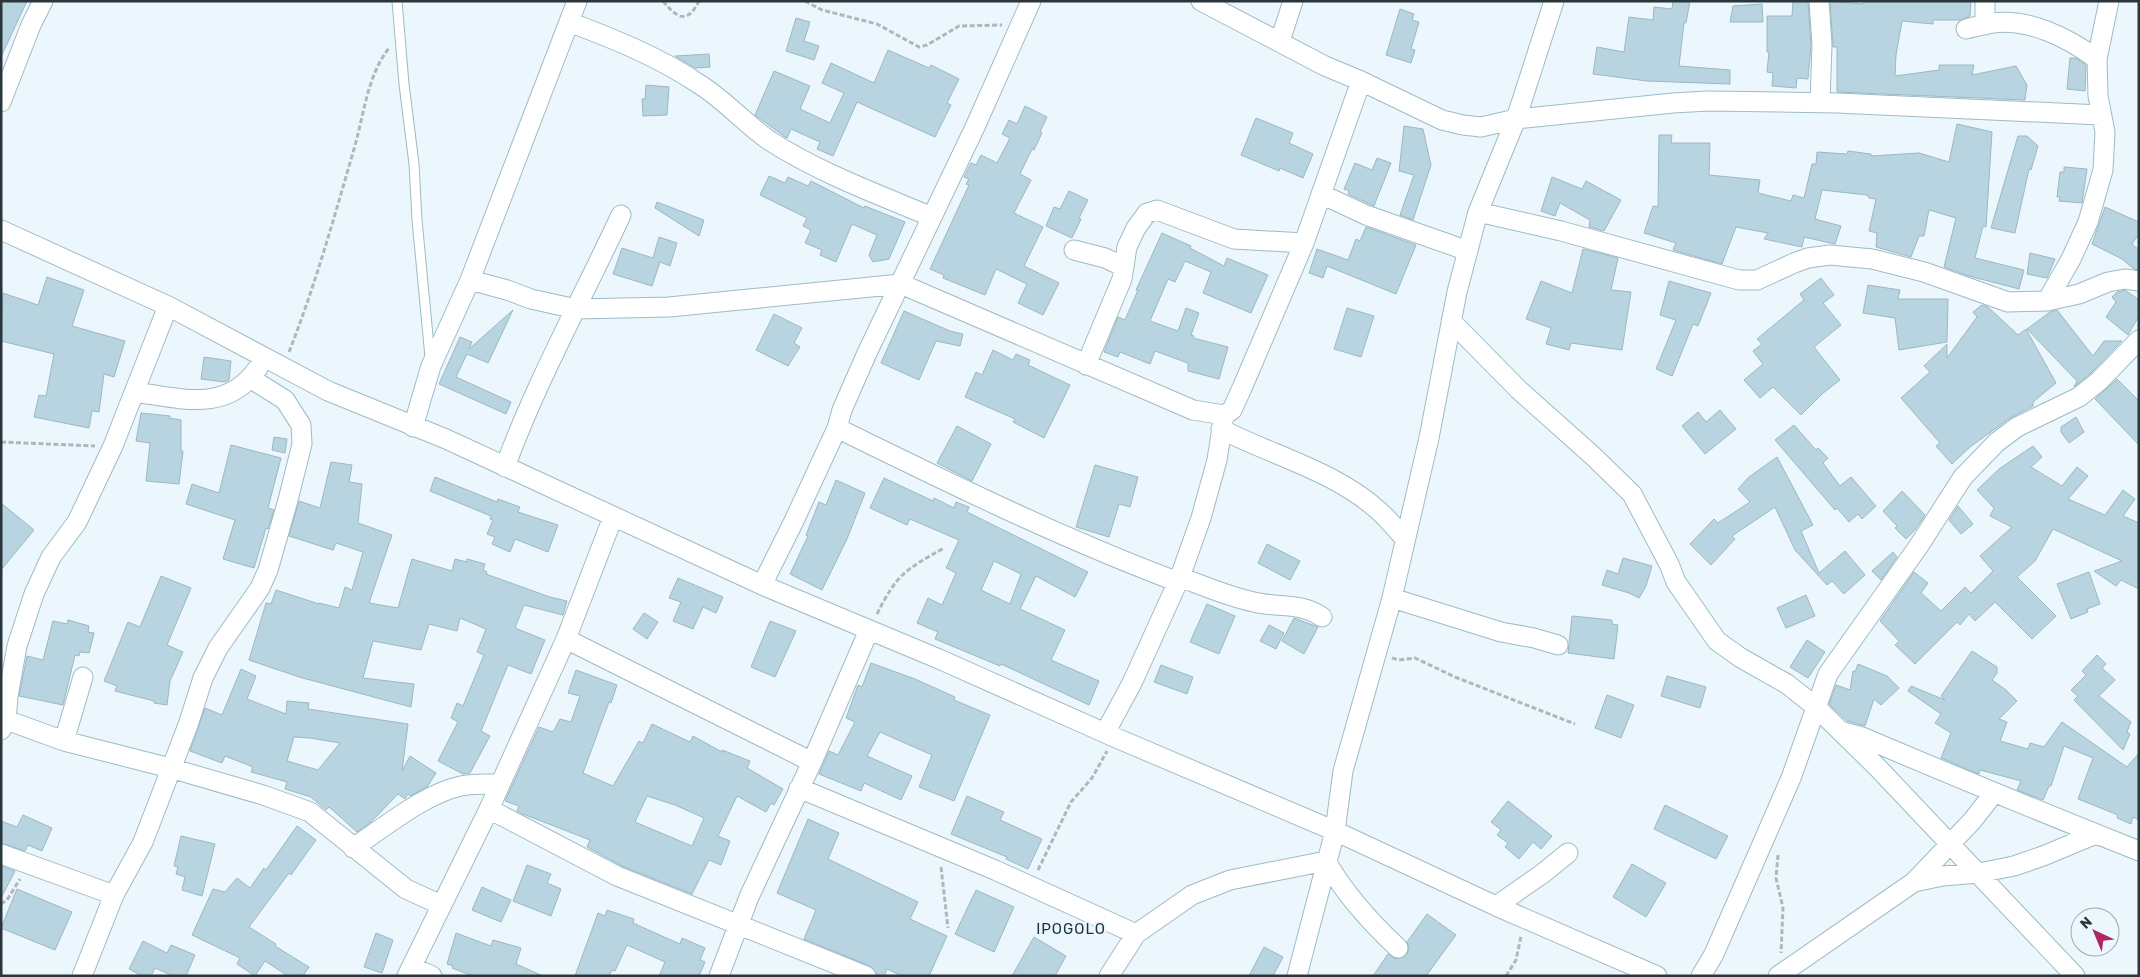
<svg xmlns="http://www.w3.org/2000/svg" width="2140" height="977" viewBox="0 0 2140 977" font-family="Rubik,sans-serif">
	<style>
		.building { fill: #b7d4e0; stroke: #9bb8c3; fill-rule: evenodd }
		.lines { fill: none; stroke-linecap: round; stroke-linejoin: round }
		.service-casing { stroke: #9ebbc6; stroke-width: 11 }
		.minor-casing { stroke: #9ebbc6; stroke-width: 21 }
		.path { stroke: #acb8bd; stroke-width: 3; stroke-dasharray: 5 2.5; stroke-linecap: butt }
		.service { stroke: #fff; stroke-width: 9 }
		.minor { stroke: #fff; stroke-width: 19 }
		.labels { text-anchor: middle; stroke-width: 5; stroke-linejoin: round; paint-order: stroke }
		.quarter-label { font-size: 15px; letter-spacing: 1px; fill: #1b353e; stroke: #ebf7fc }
	</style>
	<rect width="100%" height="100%" fill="#ebf7fc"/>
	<path class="building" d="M1 1H27L1 57Z
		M1673 1H1690L1686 23H1684L1679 66 1730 70V84L1647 81 1593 74 1597 47 1624 52 1629 17 1653 20 1654 7 1672 9Z
		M1793 1H1808L1811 45 1808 79 1797 78 1796 88 1772 86 1773 73 1767 72 1769 52H1767V16H1792Z
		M1830 1 1863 4V1H1971L1970 16 1960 20H1933V24L1902 21 1896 55 1895 76 1939 70V65H1974L1972 75 2016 66 2027 85 2025 100 1837 92V47H1833Z
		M1762 4 1763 22H1730L1733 6Z
		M1400 9 1414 14 1412 20 1419 22 1411 49 1415 50 1411 63 1386 55Z
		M796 18 810 22 804 41 819 46 814 60 786 51Z
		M888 50 929 68 931 65 959 79 947 103 951 105 935 137 857 102 833 156 817 149 820 142 791 129 787 138 785 137 755 115 774 71 810 86 800 109 830 123 844 93 822 83 831 63 874 83Z
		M709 54 710 67 695 68 675 56Z
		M2070 58H2076L2086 65 2085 91 2067 89Z
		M646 85 669 87 667 115 643 116 642 99H645Z
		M1025 106 1047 117 1040 132 1042 133 1034 150 1032 149 1020 174 1031 180 1014 213 1043 227 1024 266 1059 283 1043 315 1018 303 1027 284 996 269 985 295 943 278 944 275 930 269 969 185 966 184 969 179 964 177 971 163 976 165 981 155 997 163 1010 138 1002 134 1009 120 1017 124Z
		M1256 118 1293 133 1289 143 1313 154 1303 178 1280 168 1279 171 1241 155Z
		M1957 124 1992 132 1986 227 1983 226 1975 258 2024 270 2019 289 1969 276 1944 267 1956 218 1929 210 1924 236H1919L1911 257 1876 247 1877 233 1869 231 1876 199 1869 198 1867 195 1822 190 1815 219 1841 226 1835 244 1804 237 1802 247 1764 239 1768 233 1736 227 1722 264 1673 250 1676 243 1644 233 1653 206 1658 207 1659 135H1672L1671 143H1710L1709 175 1760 180 1758 193 1791 201 1793 195 1804 198 1812 164H1816L1817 152 1847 154 1848 151 1871 154V156L1919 153 1949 162Z
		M1404 126 1423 129 1431 165 1413 220 1400 215 1414 175 1399 171Z
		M2018 136H2027L2038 146 2031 170 2029 169 2015 233 1991 228Z
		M1377 158 1391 163 1374 206 1348 194 1349 191 1344 189 1355 163 1372 170Z
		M2064 167 2087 169 2082 203 2059 201 2060 197H2057L2060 172H2064Z
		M769 176 785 183 788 177 808 186 811 181 864 208 865 206 905 222 889 259 873 262 869 255 877 235 852 224 836 262 820 255 822 250 805 243 811 230 803 226 807 218 760 195Z
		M1552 177 1582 189 1586 181 1621 200 1604 231 1589 227 1590 220 1560 203 1555 216 1541 211Z
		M1069 191 1088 200 1079 218 1081 219 1072 238 1046 226 1054 207 1060 209Z
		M657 202 704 220 699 236 655 208Z
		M2105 207 2139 222V234L2132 244 2139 250V270L2134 269 2122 259 2092 244Z
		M1366 227 1416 245 1396 294 1327 266 1323 278 1309 273 1317 249 1348 260 1356 239 1360 241Z
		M1162 233 1191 246 1190 248 1224 266 1227 258 1268 275 1251 313 1203 293 1211 272 1185 261 1175 282 1168 279 1150 321 1178 331 1186 308 1199 313 1191 335 1194 336 1193 338 1228 347 1219 379 1188 371V363L1155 351 1150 364 1120 352 1118 357 1104 352 1118 317 1125 320 1138 290H1136Z
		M659 237 677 243 670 266 660 262 652 286 613 274 622 248 653 258Z
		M1583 249 1618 258 1611 290 1631 292 1622 350 1571 343 1569 350 1546 344 1551 328 1526 319 1541 281 1572 293Z
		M2030 253 2055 259 2047 278 2027 274Z
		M47 277 84 290 72 326 125 341 114 377 104 374 99 412 92 411 89 428 34 417 39 395 46 396 54 354 1 341 3 293 38 305Z
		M1821 278 1834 295 1823 303 1841 325 1814 347 1840 380 1822 394 1801 415 1773 387 1760 398 1744 380 1763 364 1753 351 1762 344 1757 339 1804 300 1800 294Z
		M1669 281 1711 293 1698 326 1693 324 1672 376 1656 369 1676 320 1660 315Z
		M1868 285 1900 290 1898 299H1948L1947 342 1899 350 1895 318 1863 313Z
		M2125 290 2139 300V316L2128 335 2106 317 2116 302 2112 297 2117 292Z
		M1982 305 1988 307 2018 335 2026 329 2056 383 2033 402V406L2010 418 1970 447 1952 464 1936 446 1940 443 1901 398 1930 372 1924 366 1947 344V358L1977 317 1973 312Z
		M1347 308 1374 316 1361 357 1334 349Z
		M513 310 488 363 467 354 456 377 511 402 506 414 439 384 460 337 472 342 469 349Z
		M2057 310 2093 356 2104 341H2122L2091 373 2074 387 2077 381 2027 329 2050 312Z
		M904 311 950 331 963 334 960 346 936 341 919 380 881 363Z
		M774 314 802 328 794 343 800 347 788 366 756 350Z
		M993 350 1013 360 1016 354 1030 360 1028 365 1070 385 1044 438 1013 422 1015 419 965 397 976 372 982 375Z
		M204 357 231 361 229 380 225 382 201 379Z
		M2117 379 2139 401V445L2095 399Z
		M1720 410 1736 429 1705 454 1682 426 1698 412 1706 422Z
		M141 413 170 416 169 418 181 420V451H183L179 484 146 481 150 443 136 441Z
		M2076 417 2084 432 2069 443 2061 432V427Z
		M1794 425 1816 450 1818 448 1828 458 1823 463 1840 486 1851 477 1876 506 1862 519 1858 514 1849 522 1837 508 1835 510 1775 440Z
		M957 426 991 444 972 481 937 463Z
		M274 437 287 439 285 453 272 450Z
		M231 445 281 458 268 508 274 510 268 529 266 528 254 568 223 559 235 520 186 504 192 484 219 493Z
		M2033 446 2042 457 2031 467 2062 486 2077 467 2088 476 2068 499 2105 515 2123 490 2135 499 2123 516 2139 523V589L2121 580 2116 586 2094 571 2122 561 2053 529 2035 561 2017 577 2056 616 2032 639 1995 602 1975 621 1969 614 1960 625 1957 622 1915 664 1895 645 1899 641 1880 621 1914 572 1928 583 1921 593 1941 611 1965 587 1971 593 1993 571 1980 556 2012 527 1990 516 1994 508 1977 490 1999 469Z
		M1777 457 1813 525 1801 531 1819 573 1845 551 1865 575 1844 594 1832 581 1827 585 1795 550 1775 507 1732 536 1735 539 1711 565 1690 544 1714 519 1718 523 1750 502 1738 489 1749 477Z
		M331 462 352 465 349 482 362 484 358 523 392 535 369 603 398 608 412 559 452 571 455 559 467 562V559L485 564 483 570 487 572 486 574 550 597 567 601 563 615 524 605 515 628 545 640 531 674 508 665 481 731 490 736 470 773 463 774 438 761 458 722 451 718 457 703 463 706 484 655 477 652 486 629 460 618 457 631 429 624 421 650 373 641 363 678 414 684 411 707 299 677 249 660 266 603 271 604 276 590 319 604V603L339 608 345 587 352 590 363 552 336 543 333 550 289 536 299 501 320 508Z
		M1095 465 1138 477 1130 507 1119 504 1109 537 1076 527Z
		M435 477 497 502 498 499 520 507 518 512 558 525 548 552 515 539 510 552 492 544 495 537 487 534 493 520 490 519 491 516 430 491Z
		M884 478 933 501 934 498 954 508 956 502 969 507 967 512 1088 572 1075 597 1036 576 1020 609 1065 630 1051 660 1099 681 1089 705 1001 664 1000 666 935 639 938 632 917 623 928 598 942 605 956 573 946 568 959 540 910 519 907 525 870 508ZM994 561 1021 574 1010 604 981 590Z
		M836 480 865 493 847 539 822 590 790 574 808 536 806 535 819 502 826 505Z
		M1902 491 1925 515 1915 530 1906 539 1895 528 1897 526 1883 511Z
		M1 503 34 530 1 570Z
		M1958 506 1973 524 1961 534 1949 520Z
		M1267 544 1300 561 1290 580 1258 563Z
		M1893 552 1897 557 1881 580 1872 571Z
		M1623 558 1652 566 1646 586 1639 598 1629 593 1602 585 1607 570 1618 574Z
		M2089 572 2100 604 2087 609 2088 612 2071 619 2057 584Z
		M161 576 191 588 167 645 183 652 170 681 167 705 154 703V701L115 691 117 686 104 681 128 622 140 627Z
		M678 578 723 597 716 613 703 607 693 629 673 621 681 602 669 598Z
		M1806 595 1815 616 1786 628 1777 608Z
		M1207 604 1235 616 1219 654 1190 642Z
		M644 613 658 622 647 639 633 629Z
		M1572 616 1612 620V624L1618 625 1614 659 1568 653Z
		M1294 618 1318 627 1304 654 1282 641Z
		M68 620 89 626 88 632 94 633 89 653 80 652 79 656 75 655 63 705 19 696 27 656 43 660 53 621 67 624Z
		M770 621 796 631 775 677 751 667Z
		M1269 625 1284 633 1276 649 1260 641Z
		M1807 640 1825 652 1808 678 1790 667Z
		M1972 651 1997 667V673L1992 680 2006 690 2017 701 1999 719 2007 722 2000 741 2028 749 2030 743 2044 747 2062 722 2127 767 2139 753V820L2133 817 2131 824 2117 818 2118 815 2078 799 2093 758 2064 746 2051 786H2049L2043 800 2017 790 2021 781 1980 770 1979 774 1941 758 1951 733 1935 723 1941 714 1908 691 1911 686 1945 700 1941 696Z
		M2097 655 2106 664 2102 668 2115 680 2099 696 2131 722 2127 732 2130 734 2123 750 2074 700 2078 696 2071 690 2086 675 2082 671Z
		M871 663 915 679 955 697 954 700 990 715 954 801 919 787 932 755 880 732 867 756 912 776 901 800 864 783 861 791 819 774 829 751 838 755 855 722 846 718 858 685 862 687Z
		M1858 664 1887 676 1899 688 1881 705 1874 699 1865 726 1847 721 1829 704 1836 685 1850 690 1853 671 1855 672Z
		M1161 665 1193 677 1187 694 1154 682Z
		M241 669 256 676 247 699 286 714 287 701 309 703 308 709 408 724 402 771 410 756 436 773 427 787 410 796 408 794 405 799 398 794 371 822 357 832 329 807 326 810 311 797 285 789 287 782 251 772 253 767 225 756 222 763 190 751 205 708 222 715ZM294 737 310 738 340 743 318 770 287 761Z
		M576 670 617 685 611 703 609 702 583 773 613 786 639 741 643 743 652 724 690 742 693 736 722 752V750L750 761 747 768 783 789 774 805 771 803 766 812 737 796 718 836 730 841 721 865 709 860 692 894 622 866 587 847 590 840 523 814 517 811 519 806 505 801 539 727 553 732 560 719 571 722 580 696 568 693ZM647 796 675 805 704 818 692 846 635 822Z
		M1667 676 1706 687 1700 708 1661 696Z
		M1607 695 1634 705 1621 738 1595 728Z
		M967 796 1004 812 1000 820 1042 839 1028 869 1006 859 1007 857 951 834Z
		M1508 801 1552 836 1541 849 1533 842 1519 859 1505 847 1508 843 1497 835 1501 830 1491 822Z
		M1665 805 1728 836 1716 859 1654 829Z
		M23 815 52 828 42 851 28 845 25 851 1 843V821L17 827Z
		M808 819 839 833 828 859 918 902 910 919 947 936 929 976H902L887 969 884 976H881L877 974 870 966 804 939 816 910 777 893Z
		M297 826 316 840 291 875 289 873 249 927 276 944 275 946 309 967 303 976H288L265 961 255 976 237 964 240 958 192 935 213 889 225 892 237 878 250 888 264 868 266 870Z
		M181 836 215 844 202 896 182 890 185 877 176 874 178 867 174 866Z
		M1632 864 1666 883 1646 917 1613 897Z
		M527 865 551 874 547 883 561 889 551 916 513 901Z
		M1 866 15 871 1 898Z
		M482 887 511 900 501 922 472 910Z
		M17 889 72 912 55 950 1 928Z
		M976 890 1014 907 994 952 955 934Z
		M607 910 634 919 633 923 680 944 682 938 705 948 700 960 705 962 699 976H659L665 962 627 945 615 971 612 970 609 976H575L598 913 605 916Z
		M1427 914 1456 935 1426 976H1373L1388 954 1396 959 1406 955 1409 950 1407 942Z
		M376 933 393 940 382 973 364 967Z
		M456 933 491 946 493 940 521 948 516 964 543 976H473L452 968 453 966 447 964Z
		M1034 937 1066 956 1055 976H1012Z
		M143 941 167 953 171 945 195 955 186 976H173L155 968 151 976H142L129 969Z
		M1264 947 1283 957 1273 976H1249Z"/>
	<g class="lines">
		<defs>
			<path id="service" d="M397 1 404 84 414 164 417 220 430 357"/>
			<path id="minor" d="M1201 1 1325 66 1361 81 1442 120 1463 125 1481 127 1516 119 1673 103 1708 101 1837 103 2101 115
				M1819 1 1822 45 1820 103
				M1985 1V25
				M569 22C614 39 659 57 699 84 725 100 745 124 770 141 820 173 877 194 932 217
				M1966 29C1975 27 1984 24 1993 23 2029 18 2068 38 2097 59
				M1280 41 1293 1
				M1 102 31 25 43 1
				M1321 194 1366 215 1468 251
				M1478 212 1561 231 1739 280H1757L1794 263 1808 258 1830 255 1872 259 1924 272 2008 302 2047 301 2079 294 2108 282 2125 279 2139 281
				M1 230 168 306 328 391 446 439 762 585 939 659 1114 737 1335 831 1496 906 1657 976
				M1074 250 1105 258 1124 267
				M470 280 507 290 531 299 576 309 669 307 901 284 1193 410 1224 415 1232 410 1242 388 1304 243 1361 81
				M2047 301 2071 259 2088 222 2103 170 2105 132 2098 96 2097 59 2109 1
				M1451 321 1519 390 1593 456 1632 494 1669 564 1676 582 1717 641 1741 658 1787 684 1816 707 1878 768 2075 976
				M1086 365 1122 279 1127 247 1136 228 1147 213 1157 210 1234 239 1304 243
				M134 392C180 398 226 414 258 368
				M413 427 431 366 470 280 577 1
				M837 428C949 483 1061 538 1178 582
				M1221 429C1273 456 1335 471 1379 511 1389 520 1397 530 1405 539
				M505 467C537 380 582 299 621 215
				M1180 577C1204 586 1229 597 1254 602 1278 608 1301 602 1322 617
				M762 585 793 523 837 428 842 410 867 353 975 127 1031 1
				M1392 598 1501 632 1534 638 1558 645
				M566 639 812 762
				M1 718 64 741 170 768 263 795 310 812 406 889 441 905
				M1 730 6 721 8 696 17 646 34 594 51 557 77 522 113 446 168 306
				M1843 732 1862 737C1954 776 2046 814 2139 851
				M1105 733 1132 683 1180 577 1201 518 1217 460 1224 415
				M64 741 83 677
				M799 788 995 870 1136 934
				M489 809 617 876 866 976
				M353 848C385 827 424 794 461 786 474 783 488 784 500 784
				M1 854 114 895
				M1914 882 1943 876 1979 873 2014 866 2043 856 2096 834
				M1496 906 1542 874 1568 853
				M412 967 432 976
				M82 976 114 895 143 842 188 725 203 678 218 648 260 588 268 570 288 500 302 444 301 425 285 400 250 378
				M407 976 489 809 566 639 613 517
				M719 976 749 897 812 762 869 630
				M1109 976 1136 934 1192 895 1230 880 1326 861C1345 894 1370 922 1398 948
				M1297 976 1335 831 1343 771 1392 598 1429 438 1457 292 1478 212 1516 119 1554 1
				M1701 976 1714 954 1791 778 1828 674 1918 547 1963 477 1997 442 2017 427 2079 397 2099 381 2139 340
				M1778 976 1914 882 1972 821 1994 793"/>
		</defs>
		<use href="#service" class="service-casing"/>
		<use href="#minor" class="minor-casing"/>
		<path class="path" d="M663 1C677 18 687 25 699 1
			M805 1 822 10 877 24 919 47 927 45 959 26 1002 25
			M289 352C315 286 334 218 354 149 364 115 367 76 389 48
			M1 442 95 446
			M877 614C897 574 905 570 944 548
			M1392 658 1399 660 1415 658 1455 677 1575 724
			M1778 855 1776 878 1783 908 1781 953
			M941 867 948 928
			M1038 870 1071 802 1092 778 1107 751
			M1 904 7 900 20 879
			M1506 976 1516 960 1521 936"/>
		<use href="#service" class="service"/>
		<use href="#minor" class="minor"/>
	</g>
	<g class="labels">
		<g class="quarter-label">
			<text x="1071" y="934">IPOGOLO</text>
		</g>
	</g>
	<rect width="2140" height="977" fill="none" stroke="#2a363b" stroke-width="5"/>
	<g transform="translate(2095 932) rotate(316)"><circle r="24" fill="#ebf7fc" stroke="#9eaaaf"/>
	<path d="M0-4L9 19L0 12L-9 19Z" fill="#b12663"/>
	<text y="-8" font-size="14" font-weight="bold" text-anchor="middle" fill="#2a363b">N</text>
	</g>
</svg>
